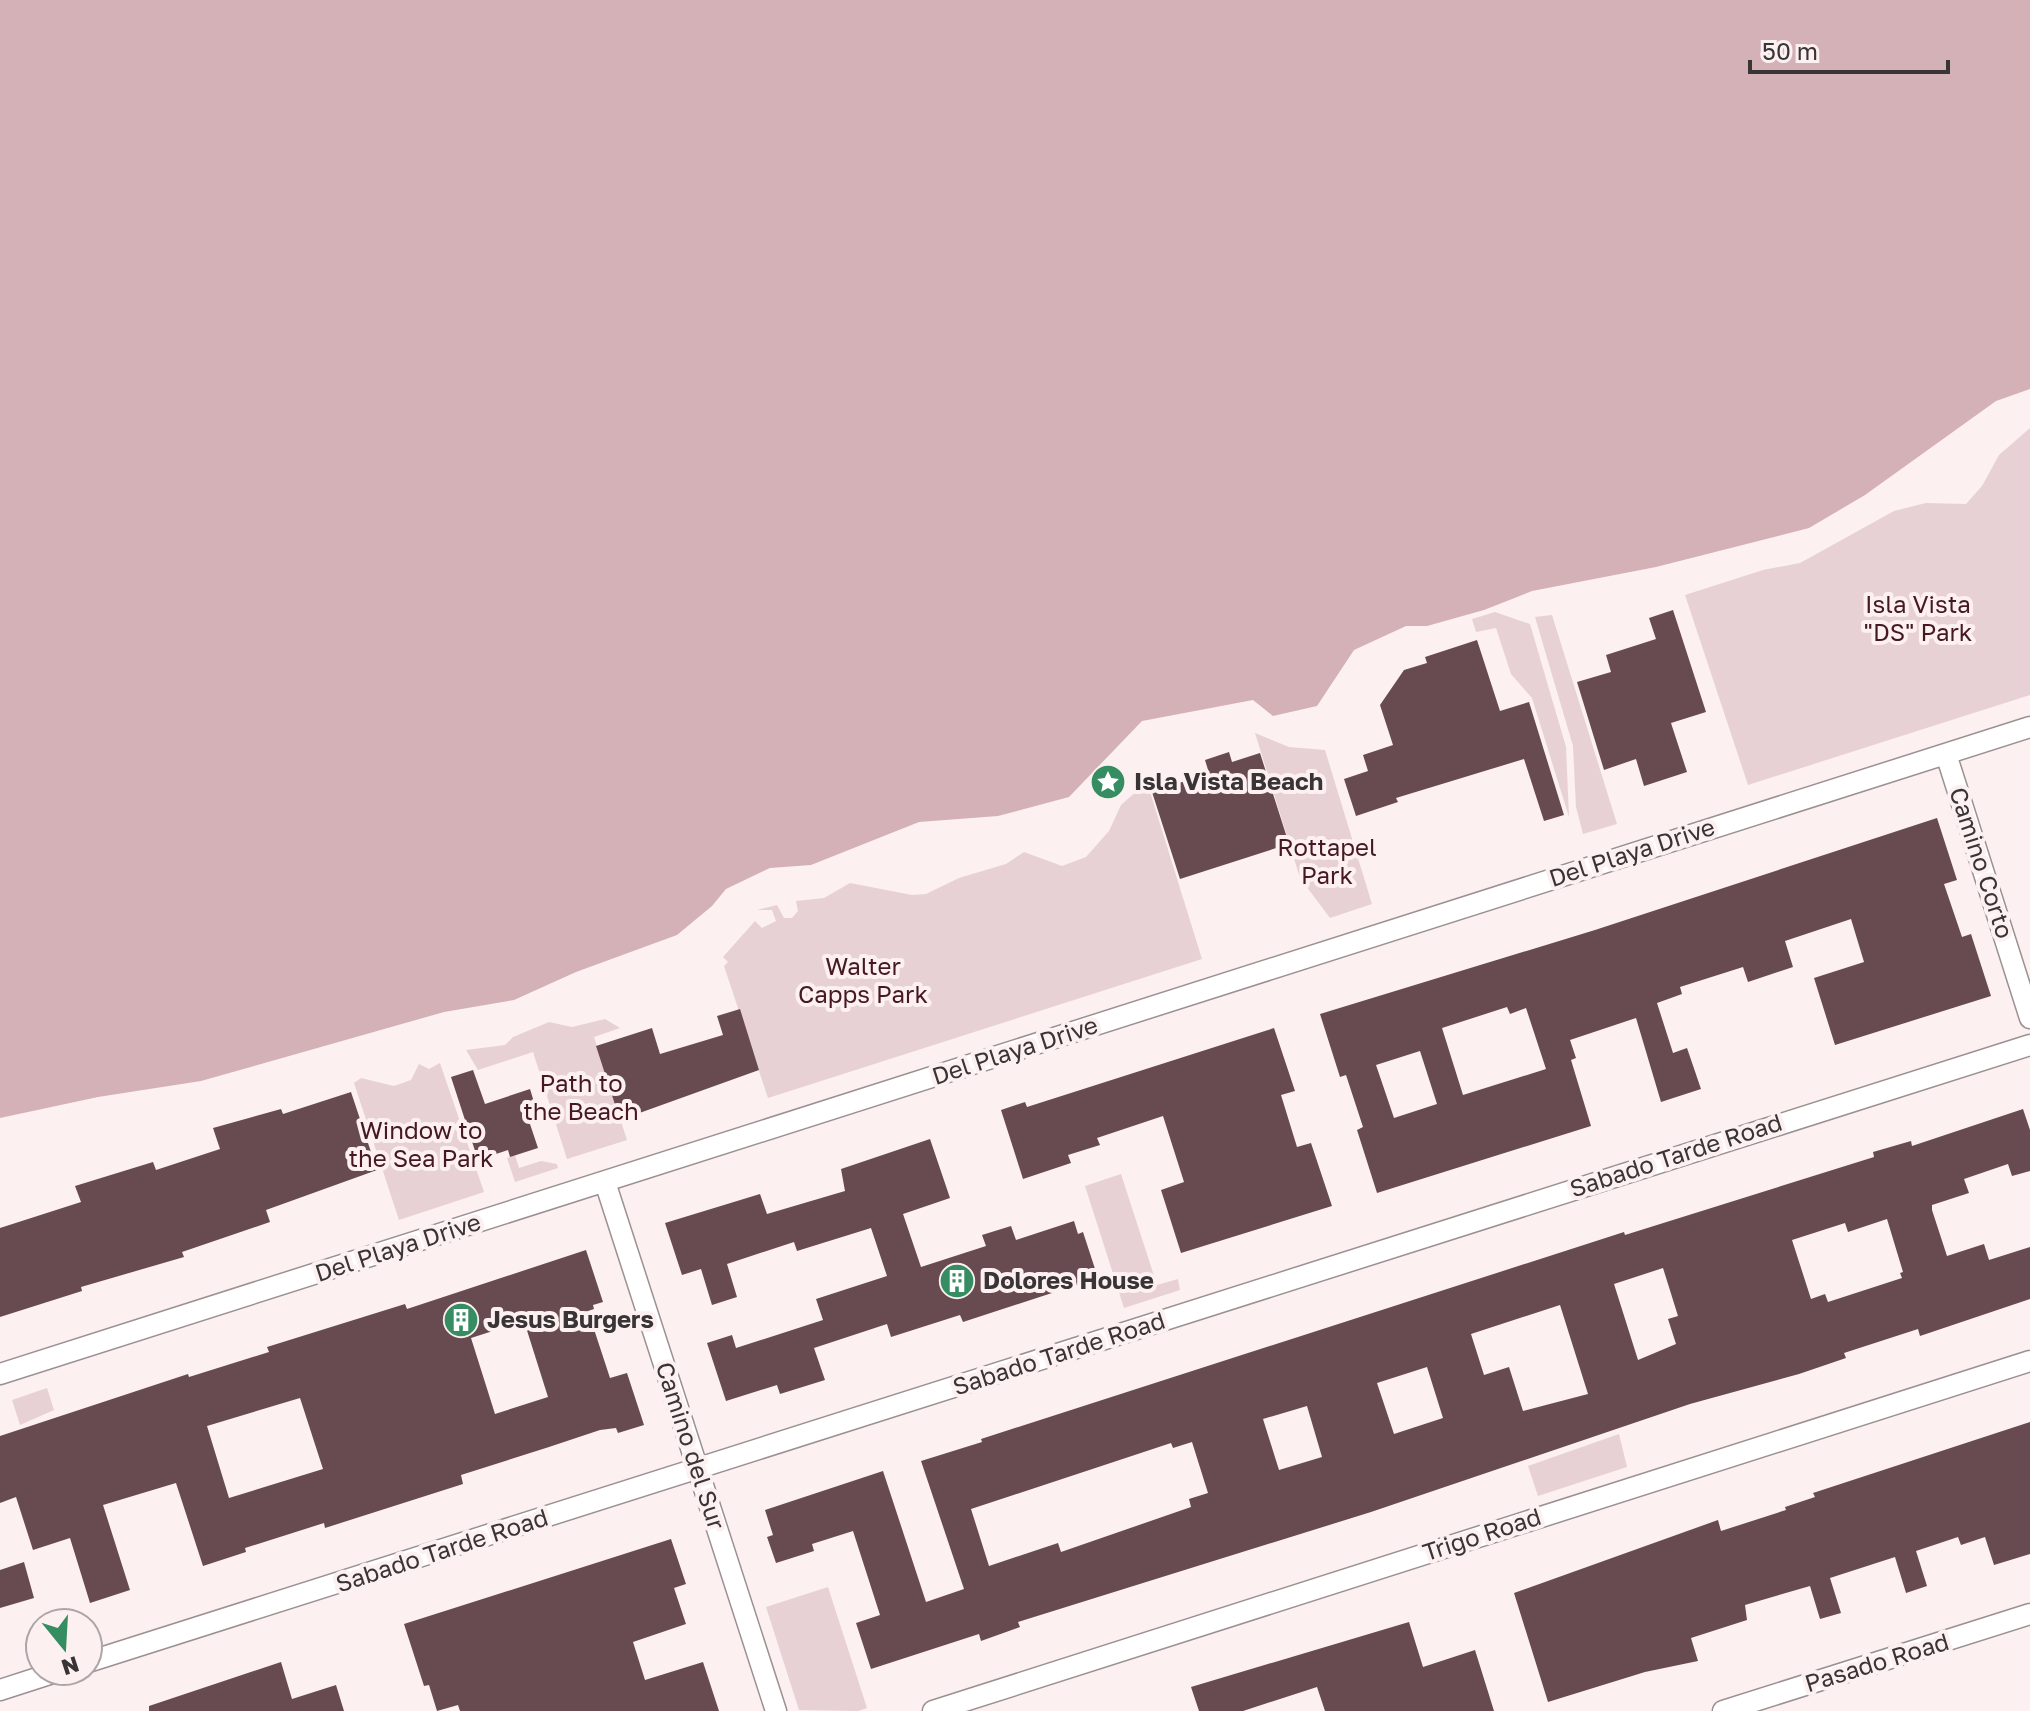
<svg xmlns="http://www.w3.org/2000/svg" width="2030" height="1711" viewBox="0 0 2030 1711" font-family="'Golos Text',sans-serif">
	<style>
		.green { fill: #e7d1d4 }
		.water { fill: #d4b1b6 }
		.building { fill: #684b50; fill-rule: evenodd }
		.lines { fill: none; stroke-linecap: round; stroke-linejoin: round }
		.street-casing { stroke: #9c9192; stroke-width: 23 }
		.street { stroke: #fff; stroke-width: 20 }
		.labels { text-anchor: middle; stroke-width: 8; stroke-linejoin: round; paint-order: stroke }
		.park-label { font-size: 24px; fill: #451822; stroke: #fcf0f1 }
		.poi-label { font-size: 24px; font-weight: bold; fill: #393435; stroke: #fcf0f1; text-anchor: start }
		.street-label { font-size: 24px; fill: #393435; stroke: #fcf0f1 }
	</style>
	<rect width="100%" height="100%" fill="#fcf0f1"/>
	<path class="green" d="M2030 428V695L1748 785 1685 595 1763 570 1800 563 1894 511 1926 503 1966 504 1982 486 1999 455Z
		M1495 612 1530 624 1566 747 1569 817 1532 698 1511 674 1496 628 1476 632 1472 619Z
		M1552 615 1617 824 1583 834 1576 807 1573 746 1535 617Z
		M1255 733 1289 747 1325 750 1372 904 1330 918 1300 878Z
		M1147 782 1202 959 768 1098 724 966 728 962 723 957 755 921 762 928 776 921 772 910H757L777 905 784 918H792L798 911 796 901 824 898 850 883 912 895 926 894 959 878 1006 864 1024 852 1062 866 1086 857 1109 831 1121 805Z
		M605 1019 620 1028 594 1037 627 1140 567 1159 533 1052 478 1070 466 1050 505 1045 513 1037 549 1022 572 1027Z
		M440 1063 484 1192 399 1220 354 1083 361 1078 394 1086 411 1080 419 1064 429 1069Z
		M515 1155 519 1168 541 1161 557 1164 558 1168 515 1182 507 1158Z
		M1121 1174 1157 1285 1178 1279 1180 1290 1124 1308 1085 1186Z
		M47 1388 54 1410 20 1425 12 1400Z
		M1619 1434 1627 1467 1538 1496 1528 1466Z
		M828 1587 867 1708 858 1711 799 1710 766 1607Z"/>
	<path class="water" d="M0 0H2030V389L1996 401 1865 495 1809 528 1656 567 1532 591 1484 610 1427 626H1406L1354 650 1317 706 1273 716 1253 700 1142 721 1069 797 998 816 919 822 811 865 770 868 726 889 712 906 677 935 576 972 514 1000 444 1012 201 1081 98 1097 0 1118Z"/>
	<path class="building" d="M1673 610 1706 712 1671 723 1687 772 1644 786 1636 759 1604 770 1577 682 1611 672 1606 655 1656 639 1649 618Z
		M1477 640 1500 711 1529 702 1564 815 1544 821 1524 759 1396 798 1398 802 1356 816 1344 779 1368 771 1363 755 1393 745 1380 705 1404 670 1427 663 1425 657Z
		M1229 752 1232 762 1260 753 1289 844 1180 879 1152 792 1209 773 1205 760Z
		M1937 818 1957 880 1944 884 1962 937 1971 934 1991 996 1835 1045 1814 978 1864 962 1851 919 1785 941 1793 967 1748 982 1743 967 1680 987 1682 994 1657 1003 1673 1053 1687 1048 1701 1089 1661 1102 1636 1018 1570 1040 1576 1058 1571 1060 1591 1126 1377 1193 1357 1130 1363 1127 1346 1075 1340 1077 1320 1014 1595 930ZM1507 1007 1510 1014 1526 1008 1546 1069 1463 1095 1442 1028ZM1420 1051 1437 1104 1394 1118 1376 1065Z
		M740 1009 759 1070 620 1120 596 1046 652 1028 660 1054 723 1035 717 1016Z
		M1274 1028 1295 1091 1281 1095 1297 1147 1311 1143 1332 1206 1181 1253 1161 1190 1184 1182 1163 1116 1097 1138 1100 1145 1068 1155 1071 1163 1023 1179 1001 1110 1025 1102 1027 1107Z
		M473 1070 485 1104 530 1089 538 1115 528 1118 538 1148 510 1157 508 1150 478 1160 451 1077Z
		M351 1092 377 1170 266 1210 270 1222 182 1252 184 1257 81 1287 82 1291 0 1317V1228L81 1202 75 1186 153 1162 156 1170 220 1149 213 1128 281 1109 283 1114Z
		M2023 1109 2030 1130V1171L2012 1176 2008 1164 1964 1179 1969 1193 1932 1205V1210L1947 1256 1984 1244 1989 1260 2030 1247V1299L1920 1336 1918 1329 1844 1353 1846 1358 1799 1374 1690 1404 1371 1512 1018 1622 1020 1627 981 1641 979 1634 871 1669 856 1623 880 1615 853 1531 812 1544 814 1551 776 1563 767 1537 773 1535 765 1510 883 1471 926 1602 964 1589 921 1461 982 1442 981 1439 1624 1232 1625 1235 1874 1157 1873 1152 1911 1141 1912 1146ZM1887 1219 1903 1272 1900 1273 1902 1278 1828 1302 1825 1294 1811 1299 1792 1240 1845 1223 1848 1232ZM1663 1268 1678 1316 1668 1319 1676 1344 1638 1360 1614 1284ZM1560 1305 1588 1394 1523 1411 1509 1367 1484 1375 1471 1334ZM1427 1367 1443 1418 1394 1434 1377 1383ZM1307 1406 1322 1457 1279 1470 1263 1419ZM1192 1442 1208 1493 1189 1499 1191 1507 1061 1552 1058 1543 989 1566 971 1509 1171 1443 1173 1448Z
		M930 1139 950 1198 903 1214 921 1267 986 1246 982 1235 1011 1226 1016 1240 1074 1221 1078 1234 1083 1232 1098 1278 963 1322 960 1315 891 1337 887 1324 814 1348 825 1380 780 1394 777 1385 726 1401 707 1343 732 1335 736 1348 823 1320 816 1299 887 1276 871 1228 797 1251 794 1242 727 1264 737 1297 712 1305 701 1269 682 1275 665 1223 760 1194 767 1214 845 1191 841 1169Z
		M586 1250 603 1302 593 1305 594 1309 588 1311 610 1378 627 1373 644 1425 618 1433 616 1428 600 1430 549 1447 461 1475 463 1484 325 1528 324 1523 245 1548 246 1552 203 1566 176 1483 103 1505 130 1590 90 1603 70 1538 33 1550 16 1497 0 1503V1436L188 1374 189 1377 269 1352 267 1347 405 1304 407 1309ZM524 1321 548 1397 495 1414 471 1338ZM300 1398 323 1469 229 1498 207 1426Z
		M2030 1422V1554L1994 1565 1985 1537 1961 1545 1958 1537 1916 1551 1927 1586 1906 1593 1895 1557 1830 1578 1841 1613 1820 1619 1810 1586 1745 1605 1747 1620 1691 1638 1698 1661 1645 1672 1548 1702 1514 1593 1718 1520 1721 1531 1786 1510 1785 1507 1815 1497 1813 1493Z
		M671 1539 686 1584 674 1588 686 1624 633 1642 645 1680 703 1662 719 1711H460L458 1705 437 1711 429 1685 424 1686 404 1624Z
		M24 1562 34 1598 0 1608V1570Z
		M1409 1622 1423 1667 1475 1650 1494 1711H1325L1317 1687 1243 1711H1199L1191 1687Z
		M281 1662 292 1699 336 1685 344 1711H149V1706Z"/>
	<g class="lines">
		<defs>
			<path id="street" d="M1946 754 2030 1018
				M605 1182 776 1711
				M0 1374 2030 727
				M88 1662 2030 1045
				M0 1690 59 1671
				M933 1711 2030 1361
				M1723 1711 2030 1614"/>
		</defs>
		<use href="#street" class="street-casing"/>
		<use href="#street" class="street"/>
	</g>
	<defs>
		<symbol id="sight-disc" viewBox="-11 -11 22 22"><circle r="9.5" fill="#368d61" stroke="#fcf0f1"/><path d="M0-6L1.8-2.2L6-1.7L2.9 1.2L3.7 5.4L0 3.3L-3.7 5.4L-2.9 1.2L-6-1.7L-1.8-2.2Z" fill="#fff"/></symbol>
		<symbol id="building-disc" viewBox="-11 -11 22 22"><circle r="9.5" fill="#368d61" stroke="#fcf0f1"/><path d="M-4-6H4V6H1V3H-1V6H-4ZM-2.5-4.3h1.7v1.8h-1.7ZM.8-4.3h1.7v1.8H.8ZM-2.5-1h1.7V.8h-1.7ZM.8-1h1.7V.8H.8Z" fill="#fff"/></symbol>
	</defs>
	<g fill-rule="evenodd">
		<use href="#sight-disc" x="1088" y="762" width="40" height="40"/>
		<use href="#building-disc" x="937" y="1261" width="40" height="40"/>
		<use href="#building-disc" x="441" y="1300" width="40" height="40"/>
	</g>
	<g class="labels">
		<g class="park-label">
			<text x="1918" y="613">Isla Vista<tspan x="1918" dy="28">"DS" Park</tspan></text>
			<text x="1327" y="856">Rottapel<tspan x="1327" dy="28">Park</tspan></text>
			<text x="863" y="975">Walter<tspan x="863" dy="28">Capps Park</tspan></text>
			<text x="581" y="1092">Path to<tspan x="581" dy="28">the Beach</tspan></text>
			<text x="421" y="1139">Window to<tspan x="421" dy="28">the Sea Park</tspan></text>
		</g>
		<g class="poi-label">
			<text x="1134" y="790">Isla Vista Beach</text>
			<text x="983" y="1289">Dolores House</text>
			<text x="487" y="1328">Jesus Burgers</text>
		</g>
		<g class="street-label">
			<text transform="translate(1632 853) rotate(-18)" y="8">Del Playa Drive</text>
			<text transform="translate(1981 863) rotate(72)" y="8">Camino Corto</text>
			<text transform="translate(1015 1051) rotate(-18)" y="8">Del Playa Drive</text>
			<text transform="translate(1676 1156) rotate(-18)" y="8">Sabado Tarde Road</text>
			<text transform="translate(398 1248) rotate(-18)" y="8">Del Playa Drive</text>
			<text transform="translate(1059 1354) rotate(-18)" y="8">Sabado Tarde Road</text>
			<text transform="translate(690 1446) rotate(72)" y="8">Camino del Sur</text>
			<text transform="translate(1482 1535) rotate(-18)" y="8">Trigo Road</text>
			<text transform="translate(442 1551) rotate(-18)" y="8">Sabado Tarde Road</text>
			<text transform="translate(1877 1663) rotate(-17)" y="8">Pasado Road</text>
		</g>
	</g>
	<g transform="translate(64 1647) rotate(162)"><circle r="38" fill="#fcf0f1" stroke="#aea5a6" stroke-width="2"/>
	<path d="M0-6L14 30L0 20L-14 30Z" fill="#368d61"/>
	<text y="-12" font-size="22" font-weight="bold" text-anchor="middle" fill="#393435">N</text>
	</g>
	<path d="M1750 60v12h198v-12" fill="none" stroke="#393435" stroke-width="4"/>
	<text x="1762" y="60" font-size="24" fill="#393435" stroke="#fcf0f1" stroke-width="6" paint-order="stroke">50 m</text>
</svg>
